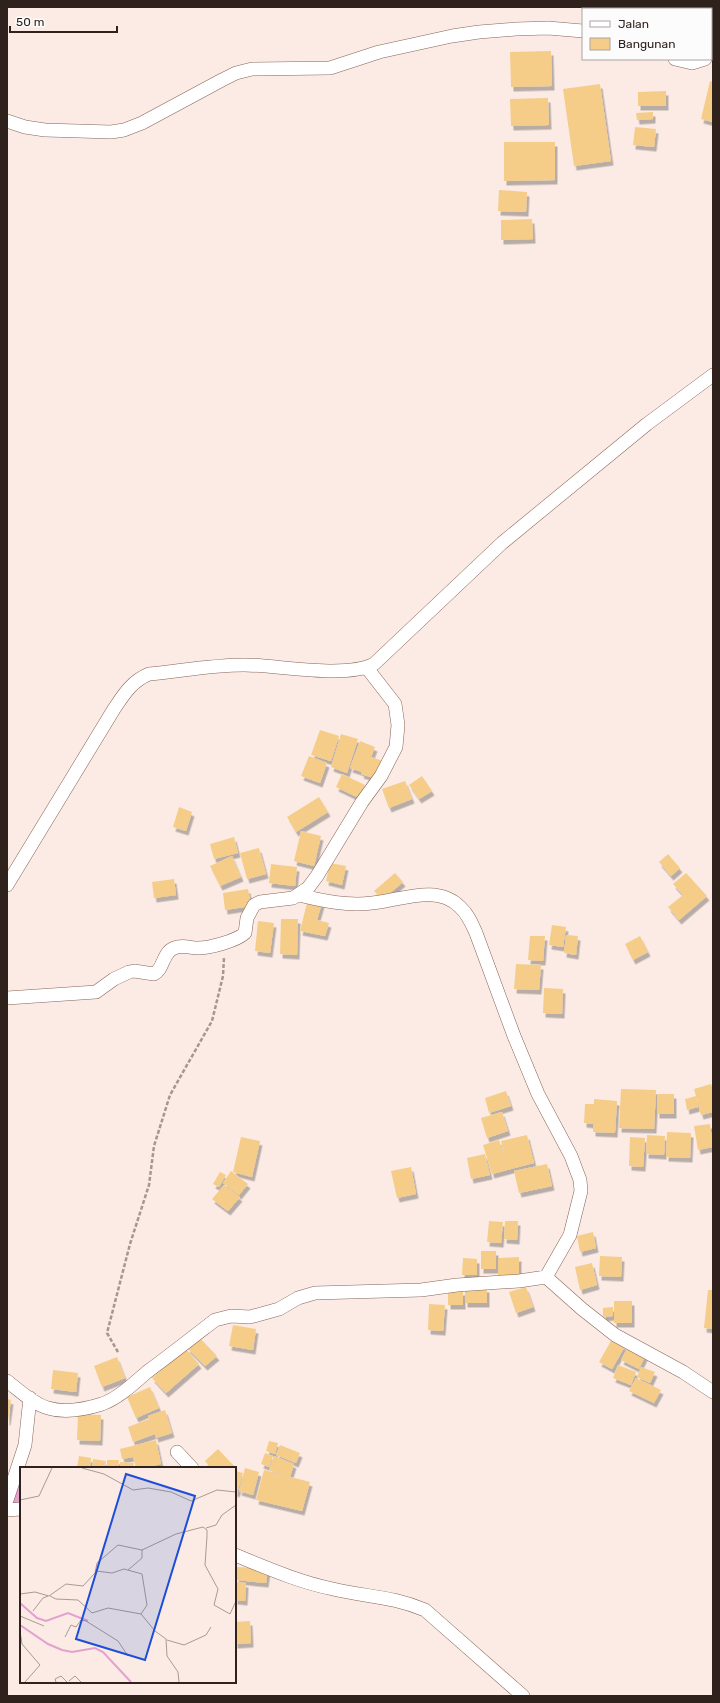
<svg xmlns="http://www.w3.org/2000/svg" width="720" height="1703" viewBox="0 0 720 1703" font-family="Rubik,sans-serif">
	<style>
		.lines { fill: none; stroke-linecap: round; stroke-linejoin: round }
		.river { stroke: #e3a1d0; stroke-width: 26 }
		.building { fill: #f6cd88; filter: url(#shadow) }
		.street-casing { stroke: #866556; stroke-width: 14 }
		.path { stroke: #a59690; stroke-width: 2.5; stroke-dasharray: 4 2; stroke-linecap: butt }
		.street { stroke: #fff; stroke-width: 13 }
		.inset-river { fill: none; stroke: #e3a1d0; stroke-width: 2 }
		.inset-road { fill: none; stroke: #a99a94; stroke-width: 1 }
		.view { fill: #1d4ed8; fill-opacity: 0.15; stroke: #1d4ed8; stroke-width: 2 }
		.inset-edge { fill: none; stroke: #2f211b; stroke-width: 2 }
	</style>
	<defs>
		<filter id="shadow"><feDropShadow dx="2.5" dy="4.5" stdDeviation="0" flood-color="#0004"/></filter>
	</defs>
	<rect width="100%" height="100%" fill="#fbebe4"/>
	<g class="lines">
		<path class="river" d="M7 1495H21"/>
	</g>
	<path class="building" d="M551 51 552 86 511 87 510 52Z
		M710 81 713 82V122L701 119Z
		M600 84 611 161 574 166 563 89Z
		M666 91V106H638V92Z
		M548 98 549 125 511 126 510 99Z
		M653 112V119L637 120 636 113Z
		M635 127 656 129 654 147 633 145Z
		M504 142H555V180L504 181Z
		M499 190 527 192 526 212 498 211Z
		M532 219 533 239 501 240V220Z
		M320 730 339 736 331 761 311 755Z
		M341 734 358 739 347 773 331 767Z
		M360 741 375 747 371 757 383 761 377 779 361 774 362 772 350 768Z
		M309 756 327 763 320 783 301 776Z
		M342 774 365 785 359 798 336 787Z
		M422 776 432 791 419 799 409 785Z
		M405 781 412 799 389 808 382 789Z
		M319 797 328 812 296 832 287 817Z
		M179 807 192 812 186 831 173 827Z
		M301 831 321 836 314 866 294 861Z
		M234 837 238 853 214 859 210 844Z
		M259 848 266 874 247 879 240 853Z
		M668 854 680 868 671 876 659 862Z
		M232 856 241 877 220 886 210 866Z
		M330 863 346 866 342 885 326 881Z
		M271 864 297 867 295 886 269 883Z
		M395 873 403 882 382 900 374 891Z
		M686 873 707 896 679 920 668 907 683 895 673 884Z
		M174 879 176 895 154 898 152 882Z
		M248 889 251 906 225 910 223 893Z
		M308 899 322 903 317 920 329 923 325 936 300 931Z
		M281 919H298L297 955 280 954Z
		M258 921 274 923 270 953 255 951Z
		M552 925 566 927 563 947 549 945Z
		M566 935 578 936 576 955 564 953Z
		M530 936H545L543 961 528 960Z
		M640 936 648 952 633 960 625 944Z
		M516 964 541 965 539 990 514 989Z
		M544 988 563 989 562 1014 543 1013Z
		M711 1084 713 1090V1112L701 1115 694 1089Z
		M621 1089 656 1090 654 1129 619 1128Z
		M506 1091 511 1106 489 1113 485 1098Z
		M657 1094H674V1114H657Z
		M696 1096 698 1107 687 1110 685 1099Z
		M594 1099 617 1101 615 1133 593 1132V1124L584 1123 585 1104H594Z
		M502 1112 508 1131 487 1138 481 1118Z
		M710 1124 713 1147 698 1150 694 1126Z
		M667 1132 691 1133 690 1158 666 1157Z
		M527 1135 534 1163 492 1174 483 1145 499 1140 506 1163 501 1141Z
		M647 1135 665 1136 664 1155 646 1154Z
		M241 1137 260 1141 252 1177 233 1172Z
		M630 1137 645 1138 643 1167 629 1166Z
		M485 1154 490 1175 471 1179 467 1158Z
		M547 1164 552 1186 519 1193 514 1171Z
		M411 1167 416 1194 397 1198 391 1171Z
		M231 1171 248 1184 239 1195 223 1183Z
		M220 1172 226 1175 219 1187 213 1184Z
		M224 1185 240 1197 228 1211 212 1199Z
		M489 1221 503 1222 501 1243 487 1242Z
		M505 1221H518L517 1240 504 1239Z
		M593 1232 596 1248 580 1252 577 1236Z
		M481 1251H496V1269H481Z
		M600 1256 622 1257 621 1277 599 1276Z
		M519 1257V1276H498V1258Z
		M463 1258 477 1259V1275H462Z
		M592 1263 597 1285 580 1290 575 1267Z
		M526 1287 533 1307 516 1313 509 1292Z
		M465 1288H487V1303H465Z
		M708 1290H713V1329L704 1328Z
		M448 1291H463V1305H448Z
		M614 1301H632V1323H614Z
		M429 1304 445 1305 443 1331 428 1330Z
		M613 1307V1316L603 1317V1308Z
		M233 1325 256 1329 253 1350 229 1346Z
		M199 1337 217 1356 205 1366 187 1348Z
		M612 1339 625 1346 612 1369 599 1362Z
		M628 1347 645 1356 639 1369 621 1360Z
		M186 1349 199 1364 166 1393 152 1378Z
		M117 1357 125 1378 102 1387 94 1366Z
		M618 1365 636 1372 631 1385 613 1378Z
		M641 1367 655 1372 650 1383 637 1377Z
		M53 1370 78 1373 76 1392 51 1389Z
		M636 1378 661 1390 654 1403 629 1391Z
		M150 1387 159 1408 136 1418 127 1397Z
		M7 1399 11 1400 8 1421H7Z
		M165 1410 172 1433 156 1438 155 1434 133 1442 128 1427 149 1419 148 1416Z
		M78 1414 101 1415 100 1441 77 1440Z
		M156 1440 161 1464 144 1468H136L133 1457 122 1459 120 1449Z
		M269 1441 278 1443 275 1454 266 1451Z
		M280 1445 300 1453 296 1463 276 1455Z
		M218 1449 235 1467 233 1468H211L205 1461Z
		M265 1453 273 1456 269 1467 261 1464Z
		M79 1456 91 1458 90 1468H77Z
		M274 1456 294 1464 290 1477 269 1470Z
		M93 1459 106 1461 105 1468H92Z
		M107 1460H119L118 1468H107Z
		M120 1462 134 1463 133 1468H120Z
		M245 1468 259 1472 253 1495 239 1491Z
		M264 1470 310 1482 302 1511 256 1500Z
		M235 1471 243 1473 237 1493 235 1492Z
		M237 1567 268 1569 266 1583 236 1580Z
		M235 1582 246 1583 245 1601 235 1600Z
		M250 1621 251 1643 235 1644V1622Z"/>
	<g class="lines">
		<defs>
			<path id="street" d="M675 59 692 63 705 59
				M7 121 25 127 45 130 111 132 124 130 142 123 222 80 236 73 252 69 330 68 379 52 452 36 479 32 516 29 548 28 583 31
				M7 885 114 709C124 694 132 681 149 674 180 671 212 665 244 665 278 665 345 679 374 664L502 543 647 424 713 375
				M299 895C323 901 347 906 372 903 399 901 437 883 460 907 468 914 472 924 476 933L514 1036 538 1094 571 1156 580 1180 581 1191 570 1235 546 1277
				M7 998 96 992 114 979 129 972 134 971 154 974C164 969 162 953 174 948 183 944 189 948 198 948 210 948 236 941 245 933L247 918 254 905 260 902 293 898 308 888 317 876 362 802 381 776 396 747 398 725 395 704 367 668
				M7 1381C19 1390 33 1404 48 1408 64 1413 86 1409 102 1404 119 1398 134 1383 147 1372 170 1355 193 1337 215 1320L231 1316 250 1317 279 1309 298 1298 315 1293 421 1290 457 1285 519 1281 546 1277 582 1309 615 1335 683 1372 713 1392
				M177 1452 192 1468
				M7 1500 25 1445 30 1398
				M7 1510 21 1509
				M235 1555C267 1568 299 1582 333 1589 366 1597 392 1596 425 1610L523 1696"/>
		</defs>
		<use href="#street" class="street-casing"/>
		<path class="path" d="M118 1352 107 1333 130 1244 149 1185 154 1146 170 1095 212 1021 223 976 224 957"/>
		<use href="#street" class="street"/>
	</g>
	<g transform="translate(20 1467)">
		<rect width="216" height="216" fill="#fbebe4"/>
		<path class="inset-river" d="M0 136 17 151 26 154 48 146 68 154M0 158 28 177 42 183 52 185 75 181 83 185 111 215"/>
		<path class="inset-road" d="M62 1 84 7 113 23 128 21 151 25 171 34 197 23 216 25M0 33 19 29 32 1M186 61 196 58 202 48 216 38M108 103 122 91V83M76 104 92 106 104 102 122 107 127 138 121 147M0 127 15 125 29 129 46 117 63 119 75 106 77 96 98 78 122 83 156 67 183 60 187 63V69L185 98 198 122 194 138 210 147 216 134M30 129 36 132 58 133 72 146 88 141 121 147 135 164 146 172 147 189 158 205 159 215M13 144 23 131 28 129M0 149 24 159M0 164 2 177 20 198 5 215M45 170 51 158 56 160 61 153 66 154 98 174 108 189M147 173 164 178 186 168 191 160M49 214 55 209 61 215M36 215 35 212 41 209 47 215"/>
		<path class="view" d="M106 7 175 29 125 193 56 172Z"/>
		<rect width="216" height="216" class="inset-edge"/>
	</g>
	<rect width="720" height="1703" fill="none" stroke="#2f211b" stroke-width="16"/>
	<rect x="582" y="8" width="130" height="52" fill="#fcfcfc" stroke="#aaa4a2"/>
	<rect x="590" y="21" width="20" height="6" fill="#ffffff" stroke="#aaa4a2"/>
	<text x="618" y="28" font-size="12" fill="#2f211b">Jalan</text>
	<rect x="590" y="38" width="20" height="12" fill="#f6cd88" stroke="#aaa4a2"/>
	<text x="618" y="48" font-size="12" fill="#2f211b">Bangunan</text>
	<path d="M10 26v6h107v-6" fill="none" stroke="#2f211b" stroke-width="2"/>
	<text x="16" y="26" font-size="12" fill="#2f211b" stroke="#fcfcfc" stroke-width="3" paint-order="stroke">50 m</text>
</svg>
